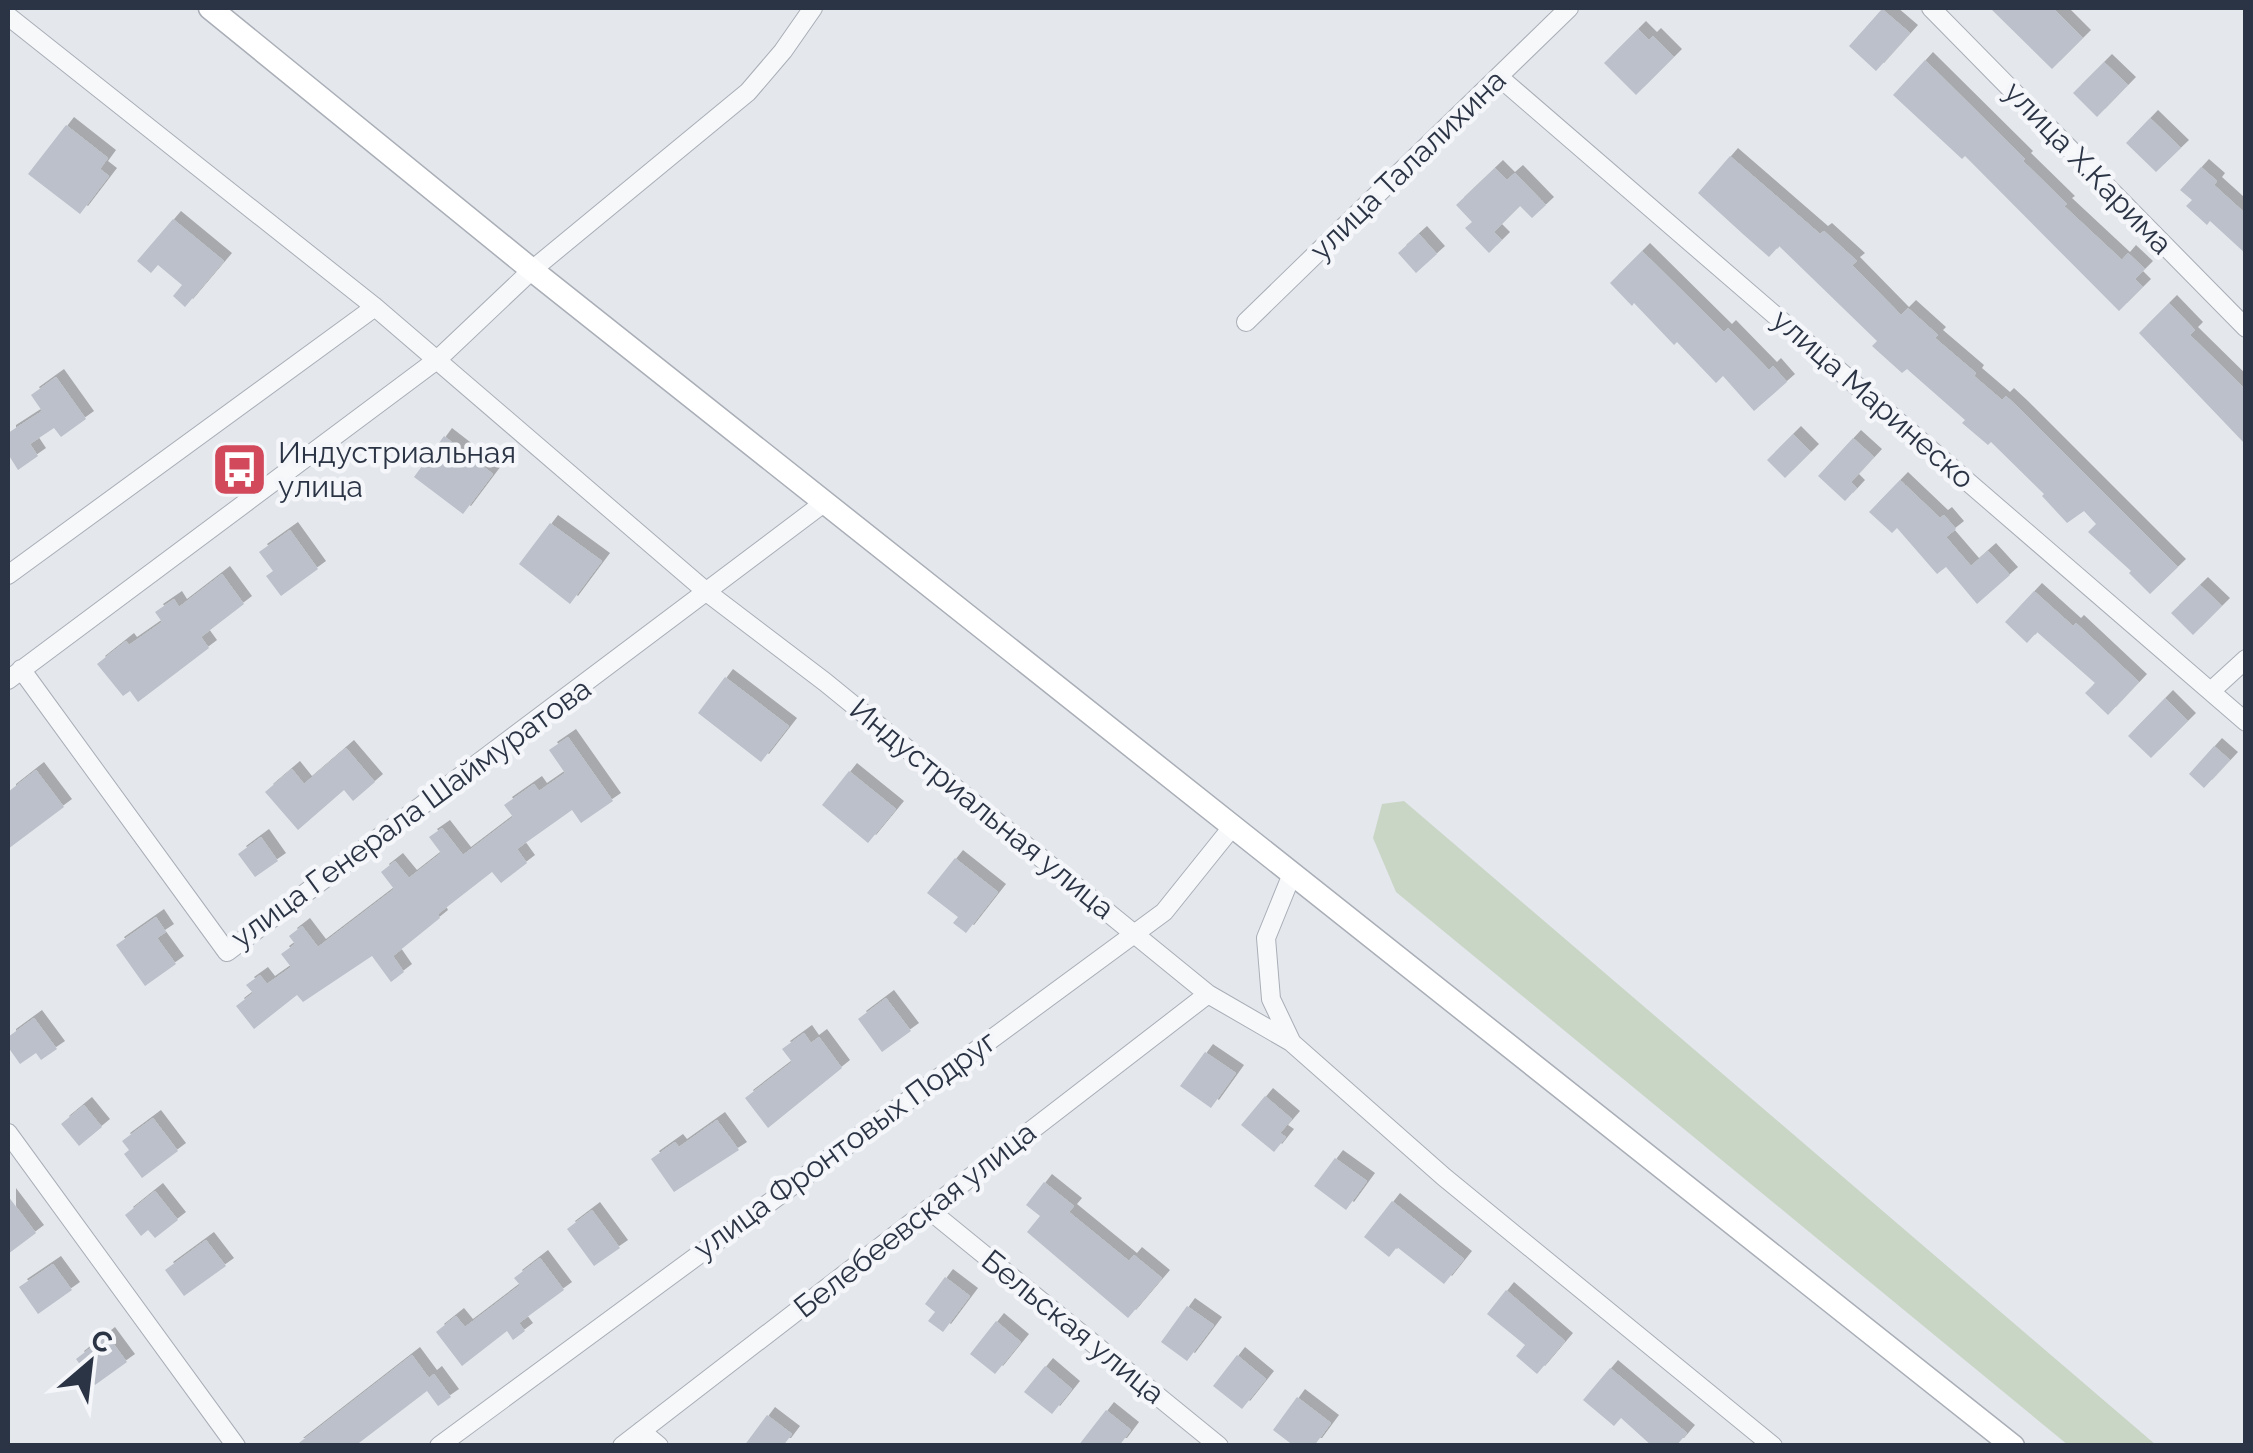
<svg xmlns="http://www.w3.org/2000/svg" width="2253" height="1453" viewBox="0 0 2253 1453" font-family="Raleway,sans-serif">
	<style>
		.green { fill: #c9d6c5 }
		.building { fill: #bbc0ca; filter: url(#shadow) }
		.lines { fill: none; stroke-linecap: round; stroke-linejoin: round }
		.street-casing { stroke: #a9aeb7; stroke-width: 20 }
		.secondary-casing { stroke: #a9aeb7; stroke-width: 25 }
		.street { stroke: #f7f8fa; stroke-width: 18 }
		.secondary { stroke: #fff; stroke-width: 22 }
		.labels { text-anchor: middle; stroke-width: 9; stroke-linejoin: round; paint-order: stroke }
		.street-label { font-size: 30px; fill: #2b3445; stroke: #f4f6f9 }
		.poi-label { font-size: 30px; fill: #2b3445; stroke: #f4f6f9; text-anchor: start }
	</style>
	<defs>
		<filter id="shadow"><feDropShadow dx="8" dy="-8" stdDeviation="0" flood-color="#0004"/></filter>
	</defs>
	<rect width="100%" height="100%" fill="#e4e7ec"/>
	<path class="green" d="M1404 801 2156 1445H2068L1396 892 1373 838 1382 804Z"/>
	<path class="building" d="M1990 8H2053L2083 38 2052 69Z
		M1882 9 1910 33 1876 71 1849 46Z
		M1638 29 1649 40 1653 36 1674 57 1636 95 1604 63Z
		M1925 60 2025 159 2023 161 2067 204 2064 206 2122 260 2128 253 2145 269 2135 279 2143 287 2119 311 1965 156 1962 159 1893 95Z
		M2104 62 2128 85 2097 117 2073 93Z
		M2150 118 2181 148 2156 172 2126 143Z
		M66 125 108 158 100 169 109 176 80 214 28 174Z
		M1730 156 1820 234 1824 231 1857 261 1852 265 1901 315 1908 308 1938 335 1935 338 1976 373 1974 376 2002 400 2006 396 2020 409 2178 567 2150 594 2129 573 2131 571 2088 532 2096 524 2084 511 2067 523 2042 496 2044 494 1991 442 1988 445 1962 423 1965 420 1907 369 1902 373 1872 346 1877 341 1779 246 1769 257 1744 235 1698 193Z
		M2201 167 2217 181 2214 185 2246 214V254L2210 221 2207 225 2186 206 2192 200 2180 190Z
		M1495 168 1507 180 1515 173 1546 205 1532 218 1520 206 1494 232 1502 240 1489 253 1465 228 1472 222 1456 205Z
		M173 219 224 261 185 307 173 296 182 285 158 265 151 273 137 261Z
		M1419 234 1437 254 1416 273 1398 253Z
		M1642 251 1724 332 1728 328 1769 370 1773 366 1787 382 1754 411 1723 376 1716 383 1677 342 1674 345 1634 303 1632 306 1610 283Z
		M2169 303 2195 330 2190 335 2246 390V445L2139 333Z
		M56 377 86 419 61 437 54 428 30 444 38 456 18 470 8 454V433L42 411 31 395Z
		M1793 434 1811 452 1785 478 1767 460Z
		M444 436 493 474 463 514 414 477Z
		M1853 438 1874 457 1851 482 1857 488 1845 501 1818 476Z
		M1900 480 1940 518 1944 515 1956 529 1946 537 1971 566 1988 551 2010 575 1977 604 1946 567 1937 574 1897 528 1892 533 1869 512Z
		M550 523 602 561 570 604 519 564Z
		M290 530 318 569 281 596 266 576 273 571 259 552Z
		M222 574 244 604 201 637 209 648 138 702 130 691 123 696 97 664 126 641 129 645 162 622 155 612 174 599 179 607Z
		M2200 585 2222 606 2193 635 2171 613Z
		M2034 591 2073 626 2076 623 2139 682 2108 715 2085 693 2095 683 2037 632 2027 643 2005 622Z
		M725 677 789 726 761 762 698 713Z
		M2165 698 2188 721 2151 758 2128 736Z
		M568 737 613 801 581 823 572 810 517 849 527 863 501 883 492 872 438 914 440 918 393 956 404 972 391 982 372 956 303 1002 297 995 254 1029 236 1006 253 993 246 985 260 975 267 984 291 967 281 954 295 944 289 936 302 926 318 947 394 889 381 872 395 861 409 878 441 853 429 837 442 828 463 855 513 817 504 805 534 784 539 791 565 773 549 750Z
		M2214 746 2230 760 2204 788 2189 774Z
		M346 748 375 782 353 801 344 790 298 830 265 792 292 769 304 784Z
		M36 770 64 807 8 849V792Z
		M849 771 896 809 868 843 822 805Z
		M261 837 278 861 255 877 238 854Z
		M955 858 998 892 966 933 953 923 958 917 927 893Z
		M156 917 166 932 157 938 176 964 145 986 116 945Z
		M886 998 911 1031 882 1052 858 1019Z
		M34 1018 57 1049 41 1060 36 1053 20 1064 8 1047V1037Z
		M804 1033 811 1043 819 1037 842 1068 768 1128 745 1098 792 1062 782 1049Z
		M1205 1052 1236 1073 1211 1108 1180 1086Z
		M1265 1096 1292 1119 1280 1133 1286 1137 1274 1152 1241 1125Z
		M84 1105 102 1127 79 1146 61 1124Z
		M153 1118 178 1151 142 1178 124 1154 129 1150 122 1141Z
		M717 1120 739 1150 674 1192 651 1159 675 1142 679 1147Z
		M1335 1158 1367 1181 1346 1210 1314 1186Z
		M1044 1182 1074 1206 1069 1212 1129 1261 1134 1255 1162 1278 1128 1318 1027 1232 1040 1216 1026 1205Z
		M155 1191 178 1220 155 1238 148 1230 141 1236 125 1215Z
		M8 1196 36 1233 8 1254Z
		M1392 1201 1464 1259 1444 1284 1397 1247 1389 1257 1364 1237Z
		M592 1210 620 1248 594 1266 567 1229Z
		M206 1240 226 1266 184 1296 165 1270Z
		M540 1258 564 1290 519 1323 525 1331 513 1340 507 1331 462 1366 436 1332 456 1316 465 1327 520 1285 514 1278Z
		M53 1264 72 1290 38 1314 19 1287Z
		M945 1277 970 1296 943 1332 928 1321 935 1312 925 1304Z
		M1506 1290 1565 1341 1537 1374 1516 1356 1525 1345 1487 1314Z
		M1187 1306 1214 1325 1187 1361 1161 1342Z
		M996 1321 1021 1342 995 1374 970 1354Z
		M107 1335 127 1362 95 1385 76 1359Z
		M412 1355 429 1378 434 1374 451 1397 438 1406 427 1391 355 1446H295Z
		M1237 1355 1266 1379 1242 1409 1213 1386Z
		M1045 1366 1072 1389 1052 1414 1024 1392Z
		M1610 1368 1687 1433 1676 1446H1652L1621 1418 1614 1426 1583 1400Z
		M1297 1397 1331 1423 1314 1446H1294L1273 1430Z
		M1106 1410 1131 1430 1119 1446H1078Z
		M767 1415 792 1434 783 1446H744Z"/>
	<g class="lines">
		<defs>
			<path id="street" d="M1931 8 2246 328
				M8 16 375 307 708 593 825 682 1208 994 1291 1042 1444 1177 1773 1446
				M1499 77 2246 722
				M1246 322 1569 8
				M8 575 375 307
				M21 669 227 952 825 502
				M8 680 438 359 532 270 748 92 783 51 813 8
				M2211 691 2246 659
				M1291 1041 1271 999 1266 938 1292 874
				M8 1133 236 1446
				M928 1209 1219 1446
				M641 1431 659 1446
				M439 1446 1164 912 1233 826
				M622 1446 1208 994"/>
			<path id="secondary" d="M210 8 532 270 2013 1446"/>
		</defs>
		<use href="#street" class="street-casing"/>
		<use href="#secondary" class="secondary-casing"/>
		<use href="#street" class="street"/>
		<use href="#secondary" class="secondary"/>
	</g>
	<defs>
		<symbol id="bus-square" viewBox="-11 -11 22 22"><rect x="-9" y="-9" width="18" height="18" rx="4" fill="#d1495b" stroke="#f4f6f9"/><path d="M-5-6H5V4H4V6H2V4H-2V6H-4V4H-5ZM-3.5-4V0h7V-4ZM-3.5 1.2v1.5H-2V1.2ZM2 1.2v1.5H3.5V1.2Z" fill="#fff"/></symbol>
	</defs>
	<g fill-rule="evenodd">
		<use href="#bus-square" x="208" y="438" width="63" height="63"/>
	</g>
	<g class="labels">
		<g class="street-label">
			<text transform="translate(1408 165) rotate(-44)" y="10">улица Талалихина</text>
			<text transform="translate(2088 168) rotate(46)" y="10">улица Х.Карима</text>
			<text transform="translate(1873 399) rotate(41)" y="10">улица Маринеско</text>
			<text transform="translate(982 809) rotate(39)" y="10">Индустриальная улица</text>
			<text transform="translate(411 813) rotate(-36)" y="10">улица Генерала Шаймуратова</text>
			<text transform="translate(845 1145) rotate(-36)" y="10">улица Фронтовых Подруг</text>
			<text transform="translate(915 1220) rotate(-38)" y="10">Белебеевская улица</text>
			<text transform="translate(1073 1327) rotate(39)" y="10">Бельская улица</text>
		</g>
		<g class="poi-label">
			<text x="278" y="463">Индустриальная<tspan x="278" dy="34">улица</tspan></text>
		</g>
	</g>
	<rect width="2253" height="1453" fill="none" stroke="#2b3445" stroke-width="20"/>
	<g transform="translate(90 1363) rotate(28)" stroke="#f4f6f9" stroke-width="8" paint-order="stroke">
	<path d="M0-8L18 38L0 25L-18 38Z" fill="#2b3445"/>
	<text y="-15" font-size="28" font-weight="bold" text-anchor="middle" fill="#2b3445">С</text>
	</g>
</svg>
